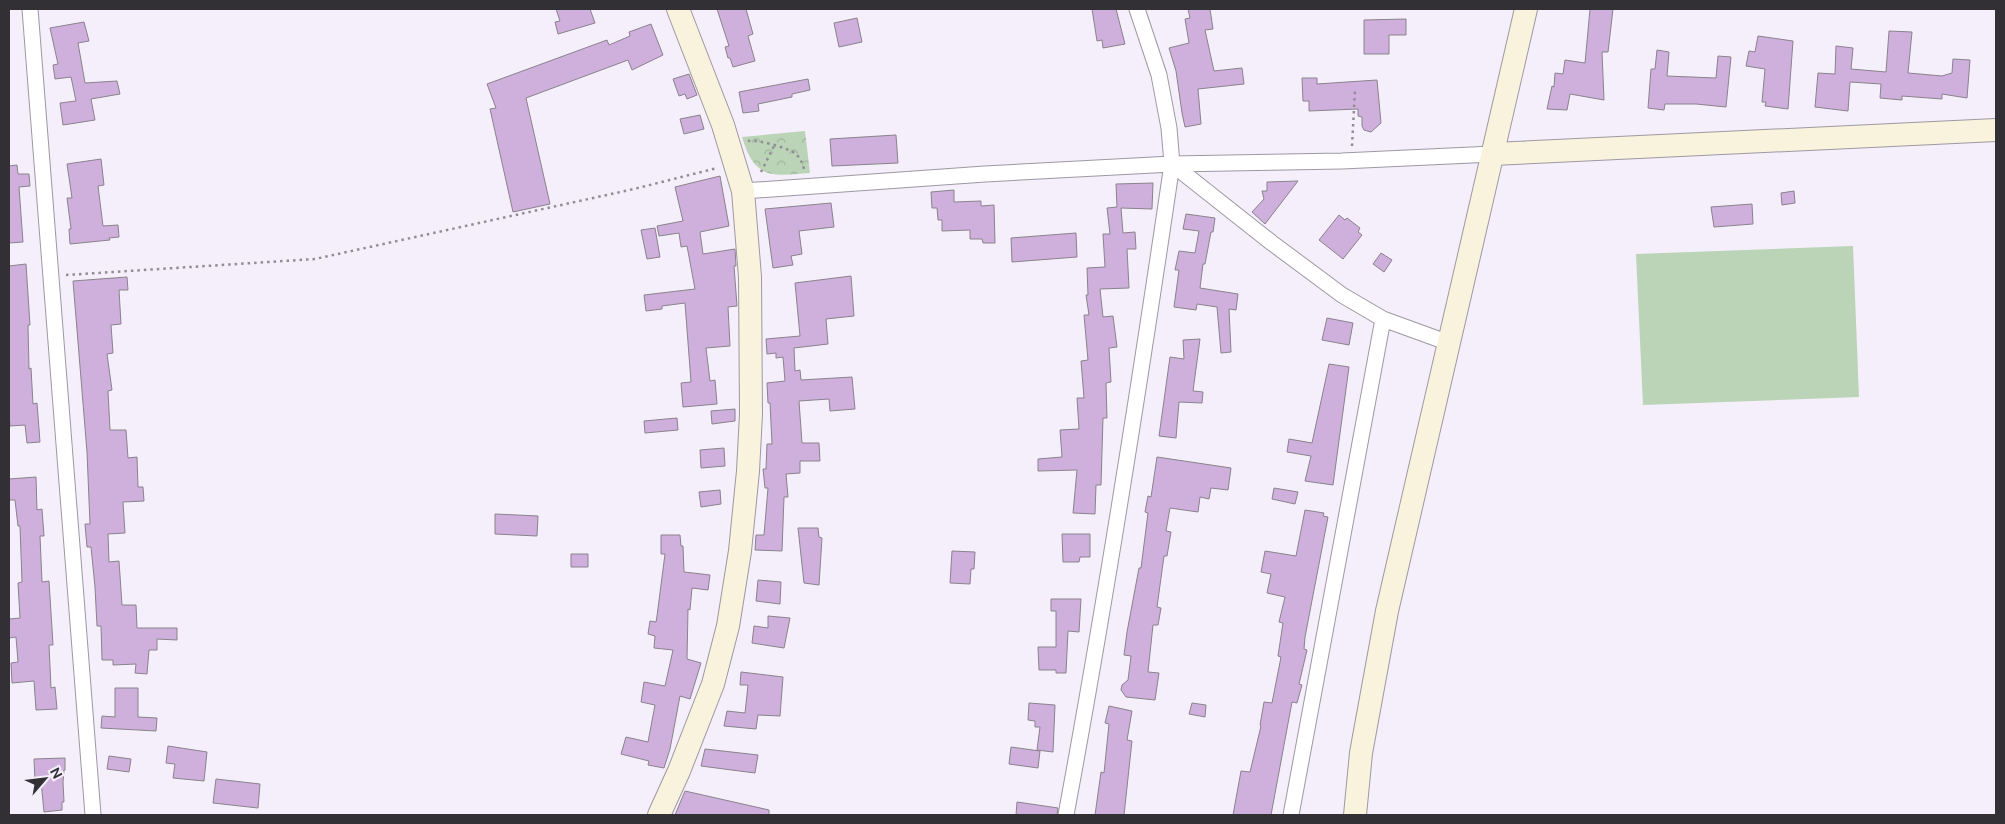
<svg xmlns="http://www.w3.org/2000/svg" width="2005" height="824" viewBox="0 0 2005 824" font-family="Ubuntu,sans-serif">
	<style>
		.park { fill: url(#park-crowns) }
		.garden { fill: #bbd3b7 }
		.building { fill: #cfafdc; stroke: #89838c }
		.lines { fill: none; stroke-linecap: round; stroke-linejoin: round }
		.street-casing { stroke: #9d98a2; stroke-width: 17 }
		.secondary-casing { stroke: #9d98a2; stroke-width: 24 }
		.path { stroke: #918d95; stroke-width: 2.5; stroke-dasharray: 2.5 4; stroke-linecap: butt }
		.street { stroke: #fff; stroke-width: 15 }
		.secondary { stroke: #f9f2dc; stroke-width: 22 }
	</style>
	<defs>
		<pattern id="park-crowns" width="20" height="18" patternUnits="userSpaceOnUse" patternTransform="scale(1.25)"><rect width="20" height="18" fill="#bbd3b7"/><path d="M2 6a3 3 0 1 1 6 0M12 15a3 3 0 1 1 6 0" fill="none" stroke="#a1b59e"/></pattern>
	</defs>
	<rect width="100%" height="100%" fill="#f4effa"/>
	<path class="park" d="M805 131 810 173C771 176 755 180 742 137Z"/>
	<path class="garden" d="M1853 246 1859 397 1643 405 1636 254Z"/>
	<path class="building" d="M556 9H590L595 23 558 34 555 22 560 21Z
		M717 9H746L753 34 748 36 755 61 733 67 730 58H728L725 47 729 46Z
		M1092 9H1116L1125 44 1103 48 1102 40 1097 41Z
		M1188 9H1210L1213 29 1205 30 1214 71 1242 68 1244 84 1198 89 1201 124 1185 127 1182 113 1176 71 1169 48 1189 43 1185 19 1190 18Z
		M1590 9H1613L1608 52H1602L1604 100 1570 94 1567 110 1547 109 1552 86 1554 87 1555 73 1563 74 1565 60 1585 63Z
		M857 18 862 42 839 47 834 23Z
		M1406 19V35H1389V54H1364V20Z
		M84 22 89 41 78 43 85 83 117 81 120 94 91 99 95 120 63 125 60 103 76 101 71 77 55 79 53 65 58 64 50 28Z
		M651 24 663 55 632 70 628 60 526 98 550 204 513 212 490 109 496 108 487 84 607 40 609 45 630 36 629 32Z
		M1889 31 1912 32 1908 73 1942 76 1952 73 1953 59 1970 60 1967 98 1942 94V99L1902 96V100L1880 98 1881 84 1850 82 1848 111 1815 107 1818 73 1835 74 1836 46 1853 48 1851 69 1886 72Z
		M1758 36 1793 41 1788 109 1765 106 1766 102H1762L1765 69 1746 66 1749 51 1755 52Z
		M1657 50 1669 52 1667 76 1716 78 1718 56 1731 57 1726 107 1696 104H1665L1664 110 1648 108 1651 69H1655Z
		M689 74 697 95 687 99 685 94 679 96 673 79Z
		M1302 78H1317V84L1377 80 1381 123 1371 132 1364 130 1362 126V117L1358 116V109L1309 111V101H1303Z
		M808 79 810 90 792 94V97L758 104 759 111 743 113 739 92Z
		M700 115 704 129 684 134 680 119Z
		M896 135 898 163 832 166 830 139Z
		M101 159 104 185 98 186 103 226 118 225 119 237 109 238 110 240 70 244 69 229H71L67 198H72L67 164Z
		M17 165 18 174H29L30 186 19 187 23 242 9 243V166Z
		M720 176 729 226 700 232 703 254 735 249 736 266H734L737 306 728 307 730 346 706 348 710 381 715 380 717 404 683 407 681 383 691 382 685 303 662 306V309L646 311 644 295 695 289 687 246 681 247 679 233 659 236 657 226 683 221 675 187Z
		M1298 181 1265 224 1252 212 1264 199 1262 191H1267V182Z
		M1153 183 1152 209 1121 208 1123 233 1135 232 1136 249H1127L1129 288 1100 289 1103 317 1113 316 1117 347 1109 348 1111 382 1106 383 1107 418H1103L1101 485H1096L1095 514 1073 513 1077 470 1038 471V459L1062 457 1060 430 1079 429 1077 398H1084L1081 361 1088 360 1084 315H1089L1086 295H1088L1087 268 1105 267 1103 234H1110L1107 208 1117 207 1116 184Z
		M954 190V202L981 201V206L994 205 995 243H983L982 239H970V230L942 231V220H938L937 208H932L931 192Z
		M1794 191 1795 203 1782 205 1781 193Z
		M831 203 834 227 799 231 802 254 791 256 793 265 773 268 765 209Z
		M1752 204 1753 224 1714 227 1711 207Z
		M1186 214 1215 218 1213 232H1211L1205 264H1203L1200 288 1238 294 1236 310 1229 309 1231 352 1221 353 1217 307 1197 304 1196 310 1174 307 1179 270H1175L1179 251 1195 253 1199 231 1183 229Z
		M1339 215 1345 220 1347 218 1360 228 1358 232 1362 235 1343 259 1319 240Z
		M655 228 660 257 647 259 641 230Z
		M1076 233 1077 257 1012 262 1011 238Z
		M1381 253 1392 260 1384 272 1373 264Z
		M26 264 30 325H28L29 369 31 368 33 404 37 403 40 442 27 443 25 425 10 426 9 415V266Z
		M851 276 854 316 826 319 828 344 794 348 795 371 800 370 801 380 852 377 855 409 830 411 829 399 799 401 802 443H819L820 461H800V473L786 474 788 497H784L782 551 755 550 756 535H764L768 488H765L763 469H766L767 444H772L770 403H768L767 383 785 381 783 357 776 358V353L767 354 766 339 800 336 795 283Z
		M127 277 128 290H119L121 324 111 325 113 353 107 354 112 390 108 391 110 430H126L128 458 137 457 138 487H143L144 501 123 502 125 533 108 534 109 562 119 561 122 605H136L137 628H177V640L157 639V650H149L147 674 135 673 136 664 113 665V660H102L101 626H97L95 587 91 547H87L85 524H90L87 452 73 281Z
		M1327 318 1353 323 1349 345 1322 340Z
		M1200 339 1193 391 1203 392 1202 403 1179 402 1176 438 1159 436 1170 357 1184 359 1183 340Z
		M1329 364 1349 367 1333 485 1305 481 1311 456 1287 452 1289 439 1312 443Z
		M735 409V421L712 424 711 411Z
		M677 418 678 430 645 433 644 421Z
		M724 448 725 466 701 468 700 450Z
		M1157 457 1231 468 1228 490 1211 488 1209 499 1200 497 1198 512 1170 508 1166 531 1171 532 1167 556H1164L1157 607 1161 608 1158 625H1153L1148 672 1159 673 1155 700 1126 697 1121 690 1122 685 1128 680 1131 656 1124 655 1127 632 1139 568H1141L1148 513 1145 512 1148 496 1151 497Z
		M36 477 37 510 42 509 44 536H40L42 582 49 581 53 645H49L51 688 55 687 57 709 36 710 34 681 12 683 11 663 18 662 16 637 9 638V619L20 618 18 583 22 582 20 526H18L15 500H9V479Z
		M1274 488 1298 492 1295 504 1272 499Z
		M720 490 721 504 701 507 699 492Z
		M1305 510 1324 513 1323 516 1328 517 1305 637 1304 649 1307 650 1299 684 1302 685 1297 703 1292 702 1271 815H1233L1241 771 1250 772 1261 726 1260 725 1264 702 1272 703 1281 657 1278 656 1283 623 1279 622 1285 597 1267 593 1271 574 1261 572 1265 551 1296 556Z
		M495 514 538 516 537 536 495 534Z
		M798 528H818L819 537 822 538 819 585 804 583Z
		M1062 534H1090V557H1080L1079 562H1063Z
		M661 535H680L681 546H683L684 572 710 575 708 590 692 588 690 610 688 609 687 659 701 663 690 699 680 696 670 749 664 768 648 765 649 761 621 754 626 737 648 742 655 705 641 702 644 682 665 686 673 650 654 648 655 636 648 634 650 621 656 622 657 616 665 554H661Z
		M952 551 975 552 974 569H971L970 584 950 583Z
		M571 554H588V567H571Z
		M758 580 781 582 780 604 756 601Z
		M1051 599H1081L1079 632 1068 631 1066 673H1056V670H1039L1038 647H1056V611H1051Z
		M768 616 790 618 784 648 752 643 754 626 768 628Z
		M741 672 783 677 780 716 758 715 756 729 724 726 727 711 745 713 748 685H740Z
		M115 688H138V717L157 718 156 731 101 728 102 716 115 717Z
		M1029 703 1055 705 1053 752 1037 750 1040 727H1035V721L1028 720Z
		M1192 703 1206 705 1205 717 1189 714Z
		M1109 706 1132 711 1127 740 1132 741 1124 815H1095L1101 772 1104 773 1109 724 1105 723Z
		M168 746 207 752 204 781 173 778 175 764 166 763Z
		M1011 747 1040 751 1038 768 1009 764Z
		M705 749 758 755 755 773 701 766Z
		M109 756 131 759 129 772 107 769Z
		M65 758V770H64L63 782 64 802H62V810L44 812 41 781H35L34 759Z
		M216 779 260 784 258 808 213 803Z
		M685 791 769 810V815H675Z
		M1017 802 1058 808 1057 815H1016Z"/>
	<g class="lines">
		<defs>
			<path id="street" d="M30 9 93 815
				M1137 9 1159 75 1169 128 1172 164
				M743 191 985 174 1172 164 1342 161 1493 154
				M1066 815C1106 599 1140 382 1172 164L1272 243 1342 295 1383 319 1449 343
				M1291 815 1383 319"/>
			<path id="secondary" d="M1493 154 1996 130
				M659 815 679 771 713 684 728 626 740 551 748 471 751 414 750 277 743 191 723 125 678 9
				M1355 815 1361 753 1387 611 1526 9"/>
		</defs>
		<use href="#street" class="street-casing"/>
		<use href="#secondary" class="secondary-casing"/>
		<path class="path" d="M748 141C757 139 789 148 796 154 801 159 803 165 805 172
			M1352 146 1355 90
			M761 172 774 146
			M66 275 315 259 634 189 717 168"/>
		<use href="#street" class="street"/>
		<use href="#secondary" class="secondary"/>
	</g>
	<rect width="2005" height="824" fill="none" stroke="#323035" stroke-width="20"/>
	<g transform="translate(45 779) rotate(62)" stroke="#f4effa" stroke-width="4" paint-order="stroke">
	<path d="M0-4L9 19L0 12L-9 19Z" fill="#323035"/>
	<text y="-8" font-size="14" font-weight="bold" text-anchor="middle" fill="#323035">N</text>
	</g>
</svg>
